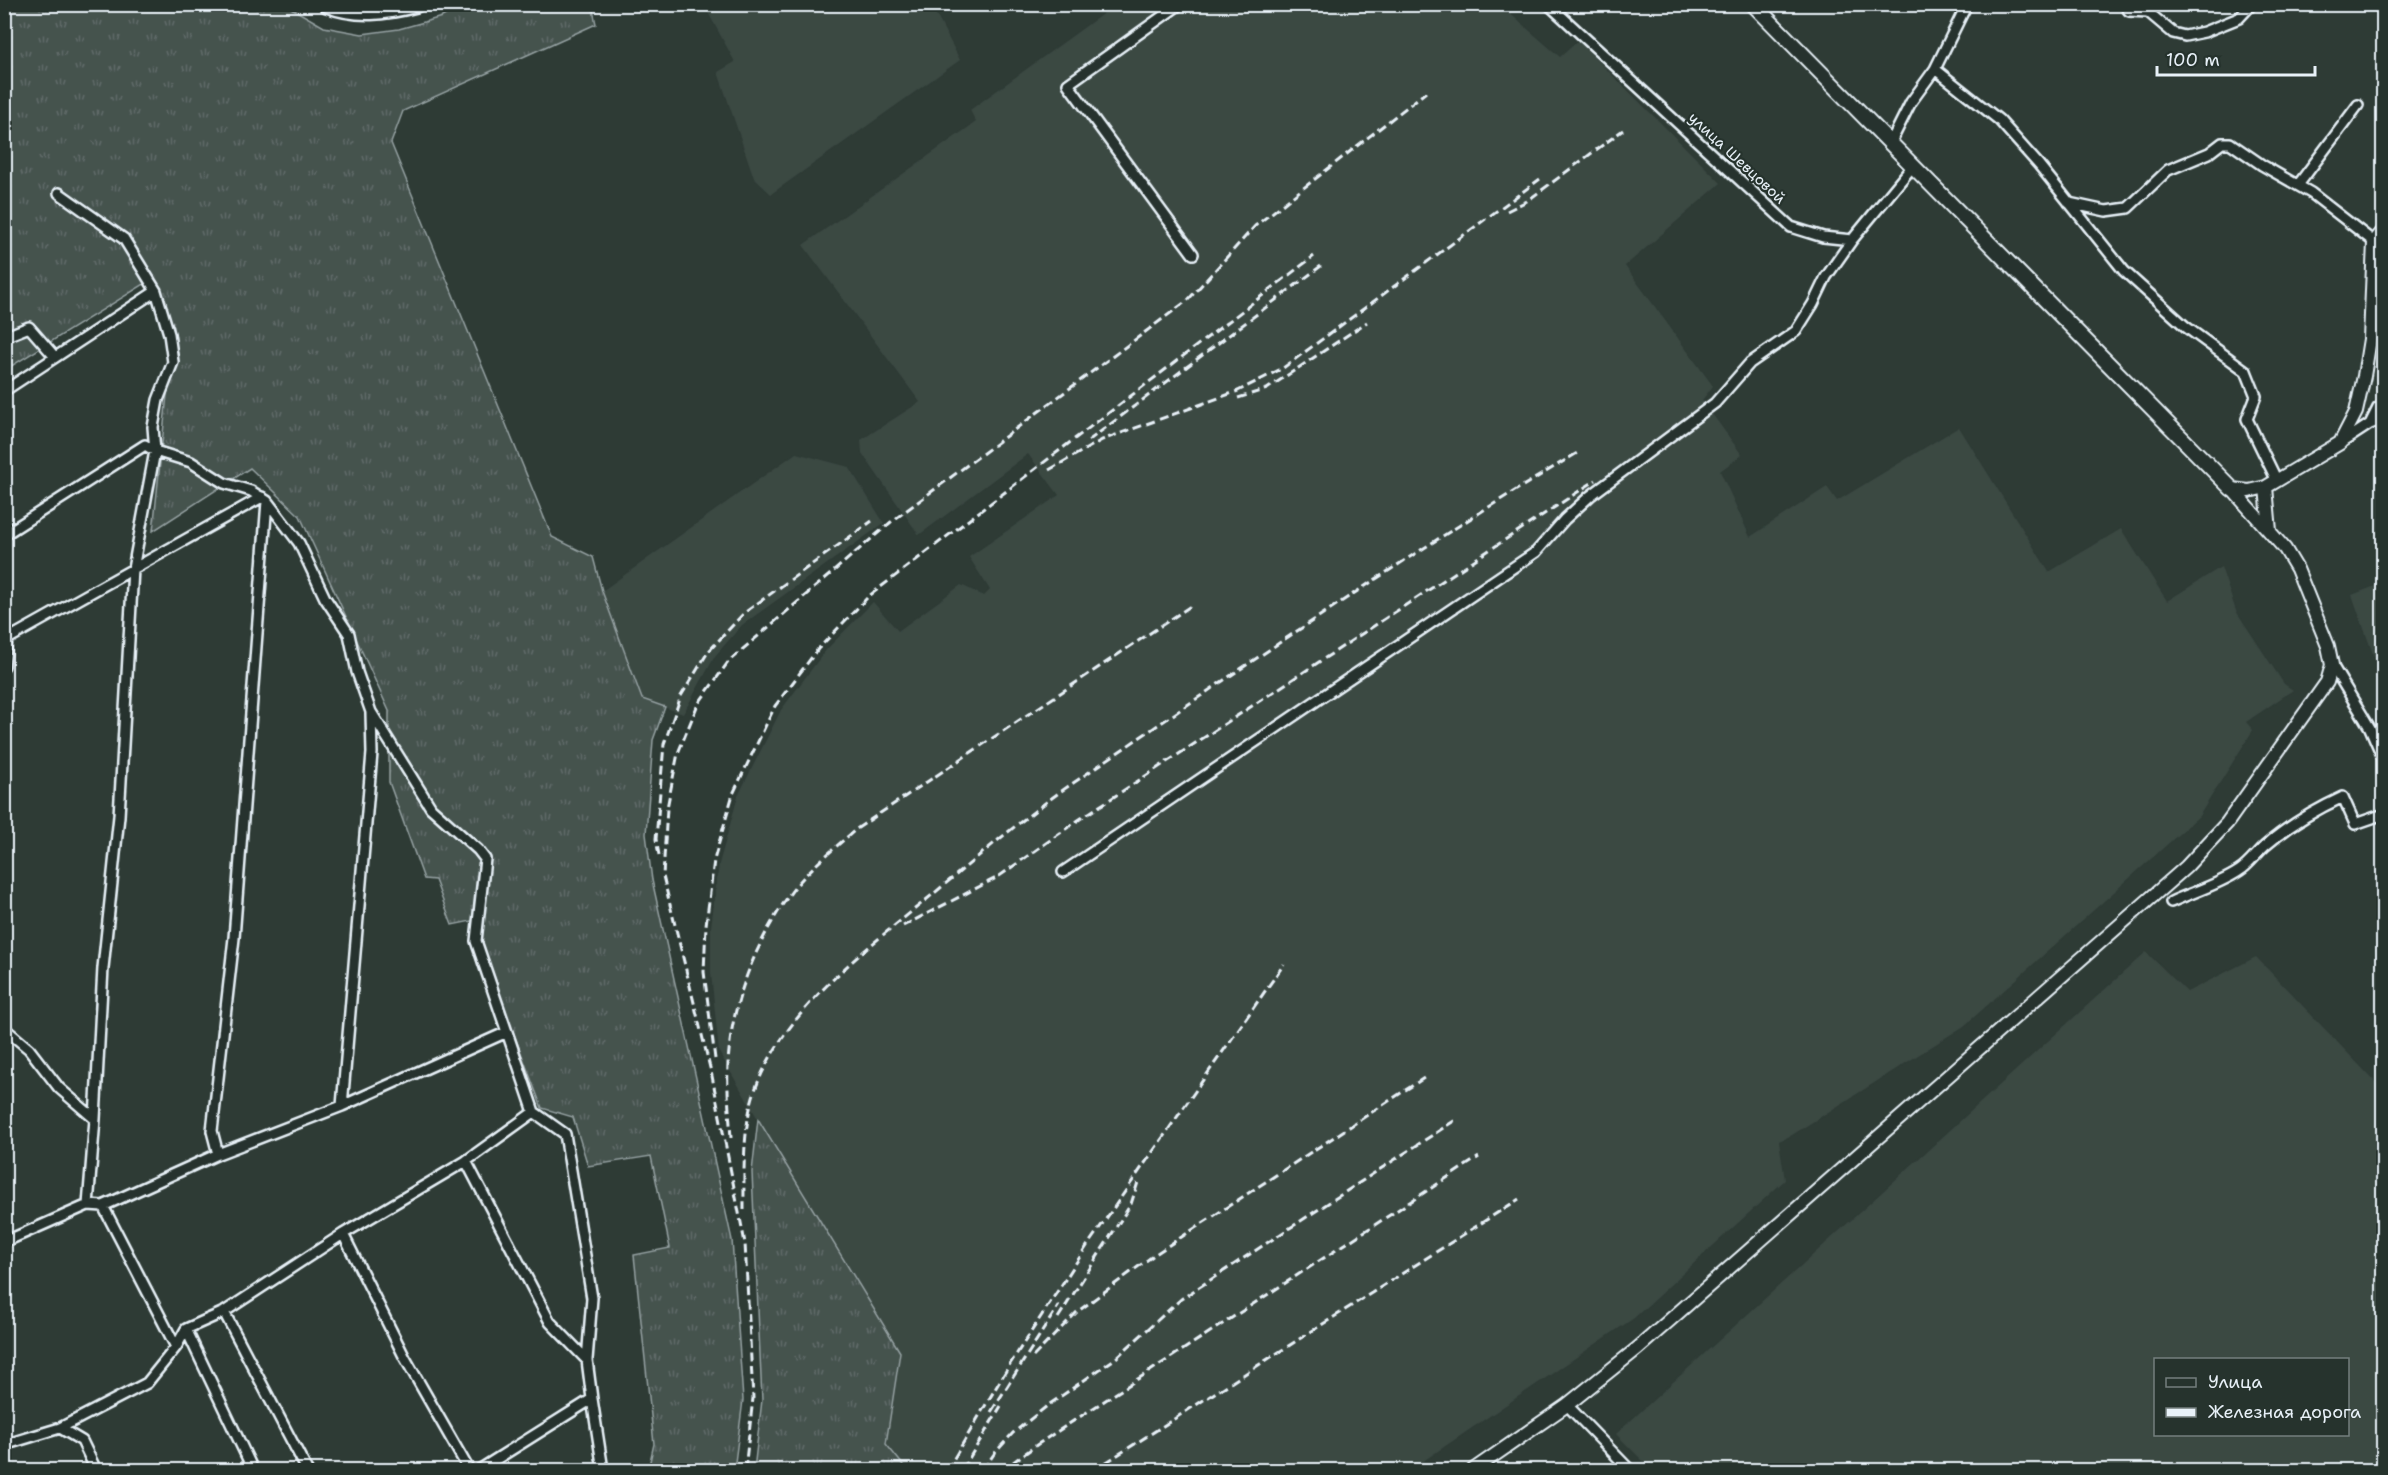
<svg xmlns="http://www.w3.org/2000/svg" width="2388" height="1475" viewBox="0 0 2388 1475" font-family="'Shantell Sans',sans-serif">
	<style>
		.built { fill: #3b4843; fill-rule: evenodd }
		.grass { fill: url(#grass-tufts); stroke: #96a2a3; stroke-width: 1.5 }
		.lines { fill: none; stroke-linecap: round; stroke-linejoin: round }
		.minor-casing { stroke: #e8f1f8; stroke-width: 14 }
		.tertiary-casing { stroke: #e8f1f8; stroke-width: 16 }
		.secondary-casing { stroke: #e8f1f8; stroke-width: 18 }
		.primary-casing { stroke: #e8f1f8; stroke-width: 20 }
		.minor { stroke: #26332d; stroke-width: 9 }
		.tertiary { stroke: #26332d; stroke-width: 12 }
		.secondary { stroke: #26332d; stroke-width: 14 }
		.primary { stroke: #26332d; stroke-width: 15 }
		.rail { stroke: #e8f1f8; stroke-width: 3; stroke-dasharray: 9 4.5; stroke-linecap: butt }
		.labels { text-anchor: middle; stroke-width: 4.5; stroke-linejoin: round; paint-order: stroke }
		.street-label { font-size: 15px; fill: #e8f1f8; stroke: #26332d }
	</style>
	<defs>
		<pattern id="grass-tufts" width="24" height="20" patternUnits="userSpaceOnUse" patternTransform="scale(1.5)"><rect width="24" height="20" fill="#45524e"/><path d="M3 7l-1-3M5 7V3M7 7l1-3M15 17l-1-3M17 17v-4M19 17l1-3" fill="none" stroke="#606b68"/></pattern>
	</defs>
	<rect width="100%" height="100%" fill="#2e3b35"/>
	<filter id="ink" filterUnits="userSpaceOnUse"><feTurbulence type="fractalNoise" baseFrequency=".0167" numOctaves="2"/><feDisplacementMap in="SourceGraphic" scale="12" xChannelSelector="R" yChannelSelector="G"/><feConvolveMatrix kernelMatrix="1 2 1 2 8 2 1 2 1" color-interpolation-filters="sRGB"/></filter>
	<g filter="url(#ink)">
		<path class="built" d="M704 5H931L960 60 771 194 754 178 718 72 735 62Z
			M1115 5H1500L1560 57 1578 41 1721 183 1625 266 1713 386 1702 400 1742 455 1720 471 1750 537 1827 487 1837 501 1959 427 2049 572 2121 529 2167 601 2221 567 2236 611 2284 684 2293 690 2246 722 2253 730 2199 816 1964 1026 1792 1135 1779 1141 1785 1180 1634 1318 1410 1470H907L886 1444 900 1351 798 1188 719 1052 711 973V927L719 864 738 796 781 710 826 650 873 602 898 631 961 585 984 596 990 590 969 557 1059 495 1028 454 919 535 862 453 861 440 920 402 803 245 976 122 970 110Z
			M796 453 849 467 884 523 742 625 715 656 683 714 642 699 602 591Z
			M2383 583V682L2352 595Z
			M2146 952 2187 992 2256 957 2383 1090V1470H1652L1616 1434ZM2156 1360H2348V1434H2156Z"/>
		<path class="grass" d="M5 5H286L324 27 362 34 399 29 442 17 463 5H592L596 24 403 111 391 143 552 537 593 557 602 591 642 699 665 707 653 740 646 834 652 880 732 1240 743 1400 734 1470H648L654 1444 634 1255 670 1248 651 1156 588 1166 573 1117 542 1108 471 921 452 925 435 880 424 879 389 782V711L300 516 250 468 153 531 174 327 149 281 5 370Z
			M758 1119 900 1352 886 1444 907 1470H754L762 1400 752 1172Z"/>
		<g class="lines">
			<defs>
				<path id="minor" d="M1180 4 1068 84 1193 254
					M1548 4 1791 227 1823 237 1852 240 1912 167
					M2124 4 2129 11 2148 12 2173 33 2185 36 2204 32 2239 18 2252 4
					M1935 69 1999 120 2039 165 2124 271 2186 327 2246 371 2256 396 2247 419 2277 481
					M1890 144 1911 102 1935 69 1967 4
					M2298 185 2358 105
					M2069 203 2106 211 2128 208 2168 170 2209 153 2222 143H2230L2262 165 2311 193 2374 242
					M4 337 29 327 55 357
					M4 391 156 291
					M2370 424 2378 408 2384 405
					M2341 443 2370 424 2384 419
					M4 535 145 445 155 451 133 569 119 816 103 968 95 1119
					M4 641 262 497
					M2332 665 2370 728 2384 760
					M4 666 7 639
					M1063 872 1536 552 1565 519 1590 496 1715 403 1750 363 1796 331 1813 304 1826 277 1852 240
					M2171 902C2193 892 2218 885 2239 871 2249 865 2256 854 2265 846 2289 825 2315 810 2343 797L2355 824 2384 814
					M4 1028 29 1049 59 1088 95 1119 88 1205
					M342 1106 372 753 371 713
					M218 1154 212 1131 234 938 267 501
					M466 1161 550 1322 587 1360
					M103 1206 176 1347
					M343 1234 405 1358 469 1470
					M4 1242 88 1205 103 1206 218 1154 342 1106 507 1032 476 941 485 859 478 850 431 808 371 712 357 672 349 634 325 598 299 543 267 501 251 491 224 483 191 462 155 451 153 427 158 400 173 362 169 334 156 291 124 239 59 193
					M224 1312 307 1470
					M186 1329 253 1470
					M592 1399 603 1470
					M1567 1405 1630 1470
					M60 1428 82 1441 96 1470
					M4 1445 60 1428 147 1383 176 1347 186 1329 224 1312 343 1234 466 1161 534 1112 507 1032
					M479 1470 592 1399 587 1360 592 1298 565 1134 534 1112"/>
				<path id="tertiary" d="M2266 487 2270 531
					M2232 489 2249 491 2266 487 2340 443 2356 412 2364 376 2370 339 2374 242 2384 230
					M1473 1470 1567 1405 1638 1348 2186 867 2227 823 2327 682 2332 665 2328 646 2297 569 2285 549 2232 489"/>
				<path id="secondary" d="M1753 4 2232 489"/>
				<path id="primary" d="M327 4C357 16 386 12 416 4"/>
			</defs>
			<use href="#minor" class="minor-casing"/>
			<use href="#tertiary" class="tertiary-casing"/>
			<use href="#secondary" class="secondary-casing"/>
			<use href="#primary" class="primary-casing"/>
			<use href="#minor" class="minor"/>
			<use href="#tertiary" class="tertiary"/>
			<use href="#secondary" class="secondary"/>
			<use href="#primary" class="primary"/>
			<path class="rail" d="M1507 211 1527 201 1623 130
				M1238 398 1267 389 1367 322
				M1088 441 1321 266
				M1049 470 1102 440 1238 391 1283 368 1540 179
				M659 855 656 839 664 744 681 696 708 652 744 613 872 521
				M903 926 998 877 1080 819 1596 480
				M715 1059 704 972 706 925 714 860 733 794 775 706 818 649 869 596 1314 256
				M731 1138C729 1109 726 1079 729 1051 734 997 757 942 787 898 804 872 832 851 855 830L1192 605
				M744 1210C744 1168 742 1119 759 1080 792 1003 870 946 932 895 974 860 1016 824 1060 792 1231 675 1401 558 1579 452
				M1058 1318 1131 1204 1139 1179
				M1033 1357 1077 1312 1154 1255 1427 1076
				M991 1412 1059 1305
				M745 1470 753 1398 745 1243 712 1076 663 876 667 808 678 753 698 704 729 661 891 522 1188 300 1255 226 1426 92
				M947 1470 1010 1364 1087 1246 1284 964
				M962 1470 1001 1406
				M983 1470 994 1454 1013 1433 1047 1406 1116 1358 1181 1299 1457 1119
				M1002 1470 1038 1444 1479 1157
				M1094 1470 1519 1199"/>
		</g>
	</g>
	<g class="labels">
		<g class="street-label">
			<text transform="translate(1737 158) rotate(43)" y="5">улица Шевцовой</text>
		</g>
	</g>
	<rect width="2388" height="1475" fill="none" stroke="#26332d" stroke-width="24"/>
	<rect x="12" y="12" width="2364" height="1451" fill="none" stroke="#e8f1f8" stroke-width="2" filter="url(#ink)"/>
	<rect x="2154" y="1358" width="195" height="78" fill="#26332d" stroke="#747f7e" stroke-width="1.5"/>
	<rect x="2166" y="1378" width="30" height="9" fill="#26332d" stroke="#747f7e" stroke-width="1.5"/>
	<text x="2208" y="1388" font-size="18" fill="#e8f1f8">Улица</text>
	<rect x="2166" y="1408" width="30" height="9" fill="#e8f1f8" stroke="#747f7e" stroke-width="1.5"/>
	<text x="2208" y="1418" font-size="18" fill="#e8f1f8">Железная дорога</text>
	<path d="M2157 66v9h158v-9" fill="none" stroke="#e8f1f8" stroke-width="3"/>
	<text x="2166" y="66" font-size="18" fill="#e8f1f8" stroke="#26332d" stroke-width="4.5" paint-order="stroke">100 m</text>
</svg>
